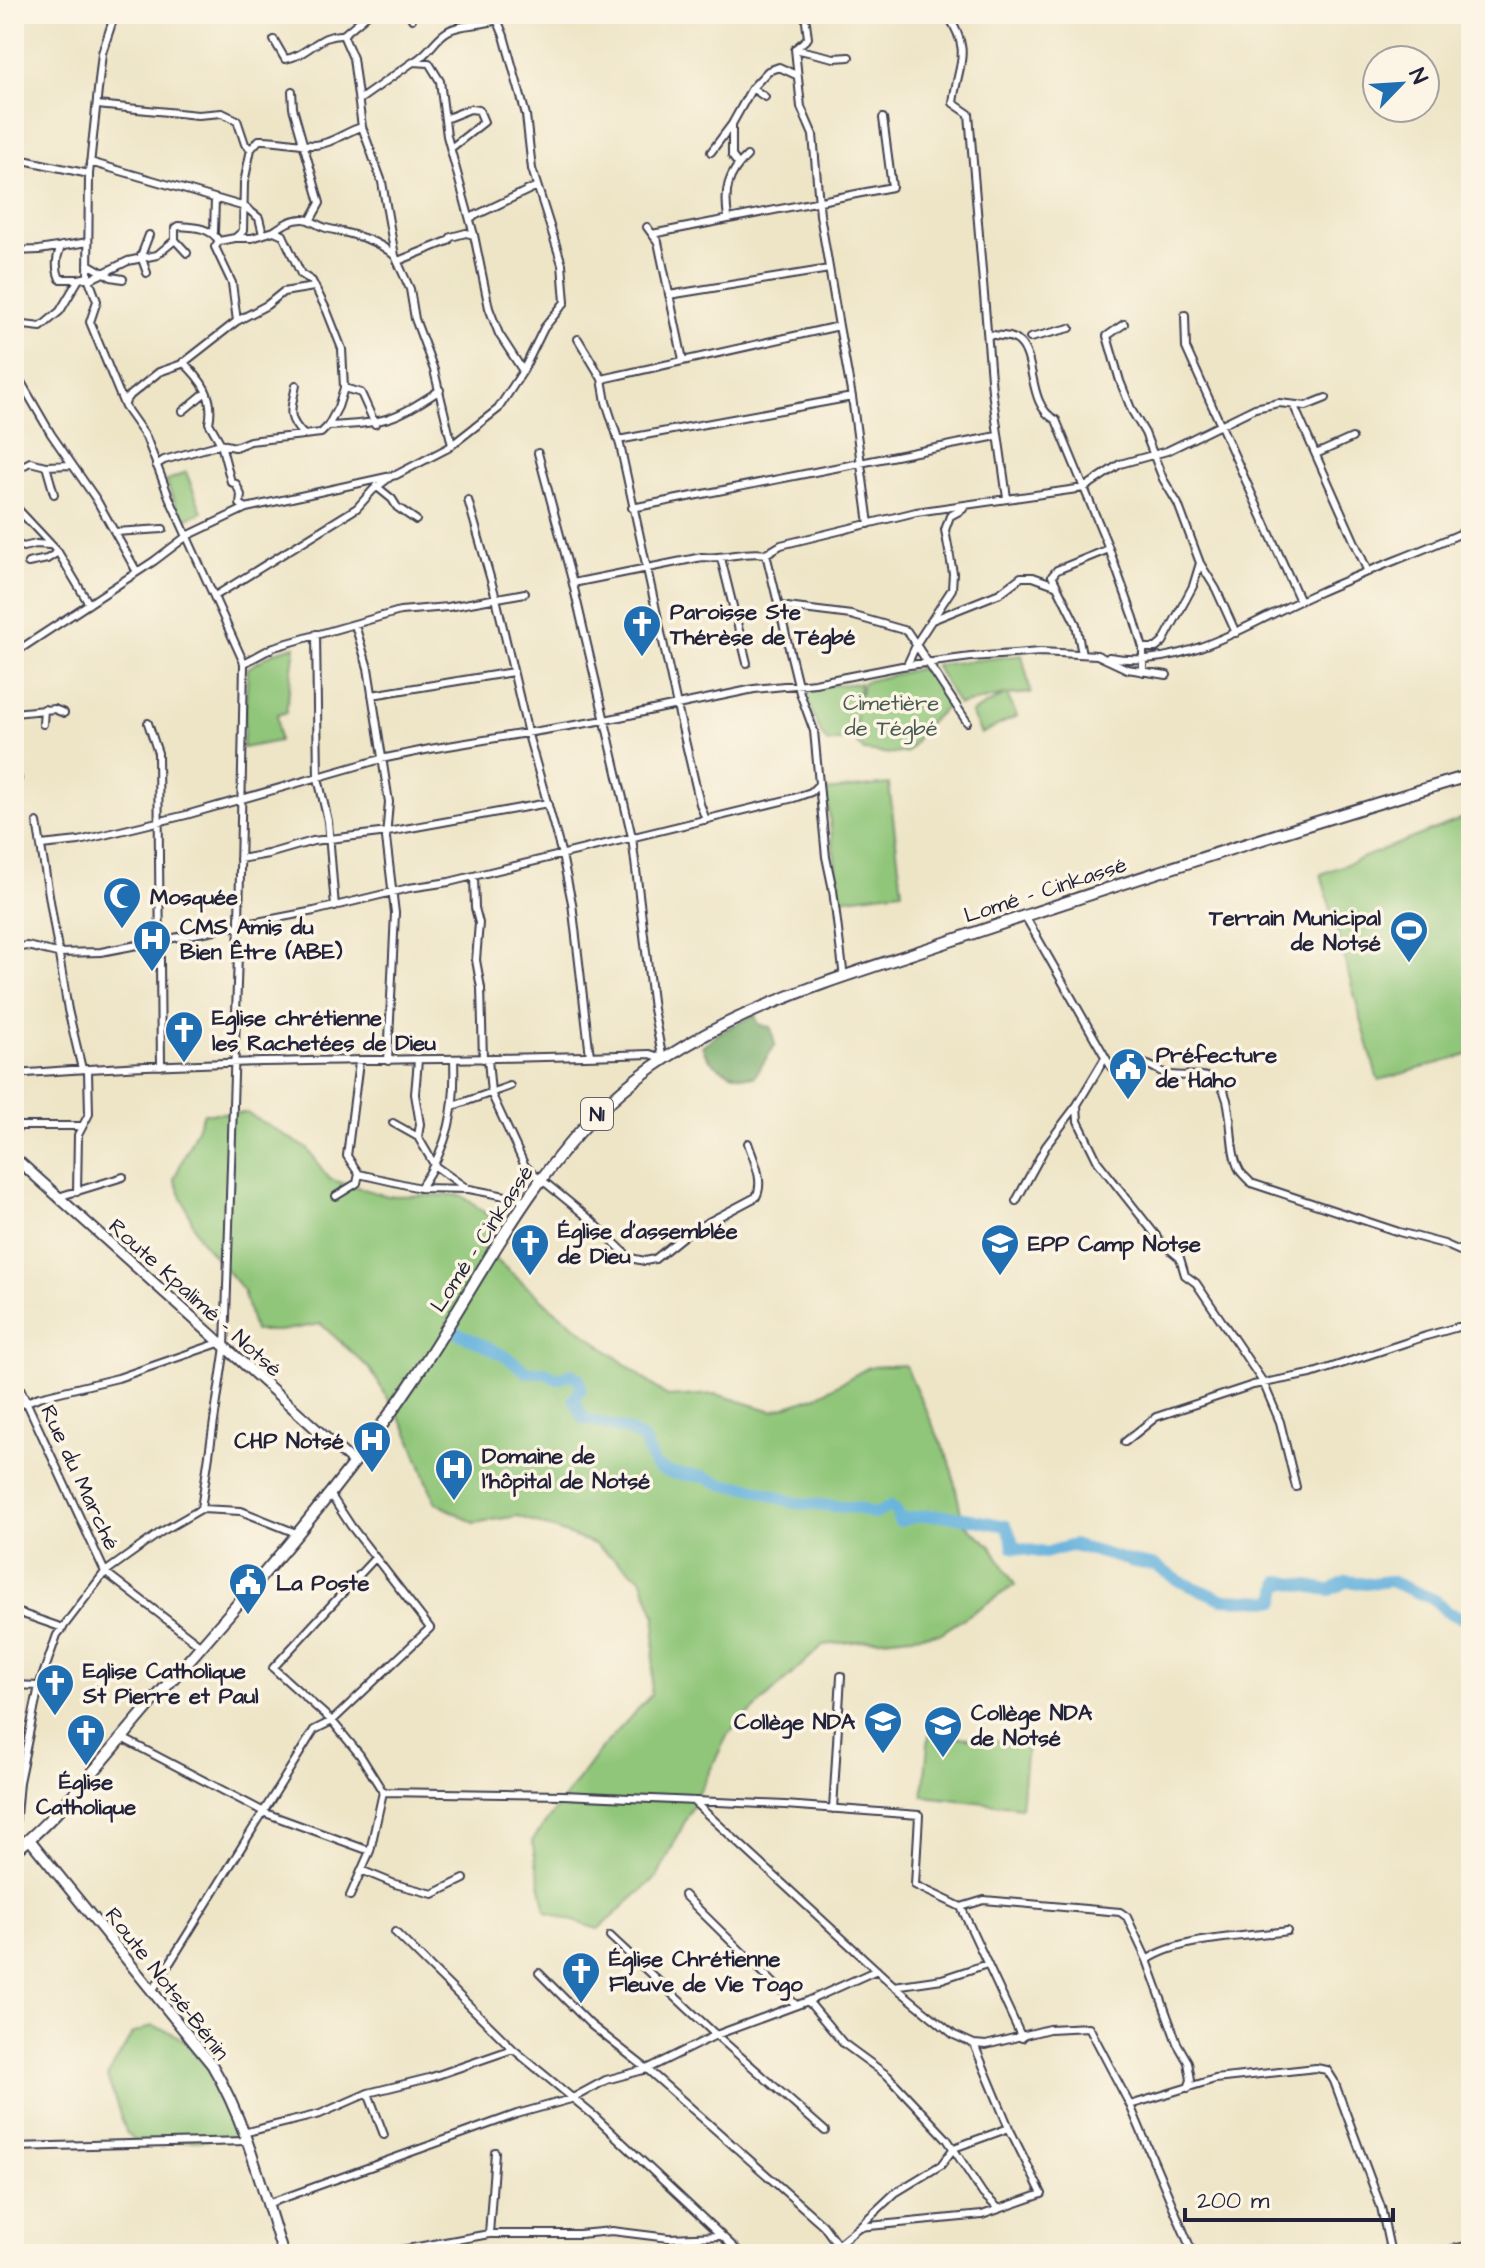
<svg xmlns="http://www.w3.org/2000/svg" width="1485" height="2268" viewBox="0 0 1485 2268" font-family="'Architects Daughter',sans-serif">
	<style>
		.green { fill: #90c679; stroke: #59745a; stroke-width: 2 }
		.forest { fill: #74ab69; stroke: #4b6652; stroke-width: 2 }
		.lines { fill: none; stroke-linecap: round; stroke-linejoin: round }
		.river { stroke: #64b1dd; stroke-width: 12 }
		.minor-casing { stroke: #413f50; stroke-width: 10 }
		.secondary-casing { stroke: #413f50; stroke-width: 13 }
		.trunk-casing { stroke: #413f50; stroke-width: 14 }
		.minor { stroke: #fff; stroke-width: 6 }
		.secondary { stroke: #fff; stroke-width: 9 }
		.trunk { stroke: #fff; stroke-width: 10 }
		.labels { text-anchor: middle; stroke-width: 7; stroke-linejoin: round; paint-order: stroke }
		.shield { fill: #fcf5e5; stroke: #63616e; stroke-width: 2 }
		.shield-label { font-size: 20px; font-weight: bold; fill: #22223b }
		.poi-label { font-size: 22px; font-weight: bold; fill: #22223b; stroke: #fcf5e5; text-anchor: start }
		.park-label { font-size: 22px; fill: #485b51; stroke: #fcf5e5 }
		.street-label { font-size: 22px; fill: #22223b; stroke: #fcf5e5 }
	</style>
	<rect width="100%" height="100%" fill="#fcf5e5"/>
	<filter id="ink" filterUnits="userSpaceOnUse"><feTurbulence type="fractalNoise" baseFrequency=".0125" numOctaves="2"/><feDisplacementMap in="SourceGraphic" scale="16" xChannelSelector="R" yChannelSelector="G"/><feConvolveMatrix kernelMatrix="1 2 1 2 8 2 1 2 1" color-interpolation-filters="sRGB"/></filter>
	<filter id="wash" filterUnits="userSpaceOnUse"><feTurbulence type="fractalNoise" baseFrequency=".006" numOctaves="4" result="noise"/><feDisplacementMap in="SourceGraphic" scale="32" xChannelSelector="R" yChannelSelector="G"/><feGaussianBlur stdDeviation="1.8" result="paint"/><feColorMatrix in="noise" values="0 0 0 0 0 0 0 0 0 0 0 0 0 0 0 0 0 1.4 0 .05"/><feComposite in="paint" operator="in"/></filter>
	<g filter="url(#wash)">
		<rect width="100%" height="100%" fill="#eee5c7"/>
		<path class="green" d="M186 472 202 512 182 520 166 481Z
			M295 646 286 713 277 714 279 741 243 748 248 668 275 652Z
			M1022 655 1031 693 1007 695 1017 716 981 734 971 713 1005 695 958 705 935 665Z
			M926 667 947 699 946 708 924 727 908 752 893 754 864 751 855 740 857 715 853 738 828 743C814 728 813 704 801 688L860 683 858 706 863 682Z
			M889 784 902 891 840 899 826 791Z
			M1471 815V1054L1380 1080 1377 1077 1321 874Z
			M204 1113H247L308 1149 329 1179 387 1196 461 1195 497 1222 480 1246 552 1308 668 1397 716 1394 773 1411 817 1396 869 1367 905 1365 950 1462 963 1522 992 1547 1015 1585 941 1633 823 1645 728 1734 658 1876 598 1929 546 1912 532 1841 600 1750 651 1695 656 1617 641 1578 594 1544 518 1516 474 1523 435 1502 407 1430 370 1369 321 1324 280 1331H254L243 1290 199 1238 174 1179Z
			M929 1734 1027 1744 1021 1807 923 1796Z
			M152 2026C160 2029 170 2031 176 2035 205 2054 234 2106 239 2139L137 2143 127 2134 107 2077 132 2034Z"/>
		<path class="forest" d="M755 1015 759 1025 771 1027 775 1045 754 1077C733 1077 709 1067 702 1046L722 1031Z"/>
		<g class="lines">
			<path class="river" d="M456 1332C481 1345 506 1353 526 1372H545L557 1379 571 1374 579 1379 581 1389 574 1399 583 1418 626 1430 643 1439 655 1466 670 1473 705 1477 724 1485 748 1487 795 1503 857 1508 875 1514 890 1506 897 1512 899 1521C936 1509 969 1519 1006 1526L1011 1535 1013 1547 1045 1553 1073 1545 1130 1561 1156 1566 1179 1581 1222 1599 1276 1601 1280 1581 1329 1590 1348 1581 1365 1584 1390 1581 1435 1600 1447 1612 1466 1619 1471 1625"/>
		</g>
	</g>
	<g filter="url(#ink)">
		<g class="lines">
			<defs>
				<path id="minor" d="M115 14 102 53 89 174 88 277 97 301 90 322 125 407 146 437 169 497 244 663 239 924 225 1347 201 1509
					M411 14 412 19
					M947 14C973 54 958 62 953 103L969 114 992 391 1007 498
					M343 35 368 14
					M274 40 285 59C308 56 319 33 343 35L353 58 362 127 382 182 395 256 410 289 415 319 434 370 452 445
					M795 49 834 58 849 57
					M415 61C431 52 434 39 448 31 461 23 481 26 497 20
					M752 88 768 71 779 67 796 75
					M292 91 293 108 320 203 310 221
					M359 100 413 62 429 63 440 81 447 136 474 235 489 308 499 334 523 371
					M445 119 470 109 479 110 484 122 451 148
					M251 149 259 140C278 139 297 145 315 145 332 144 346 131 362 127
					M711 152 732 124
					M14 158 89 174
					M90 162 245 207 259 218 263 234
					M738 164 732 156V124L752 88 765 97
					M728 217C724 192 727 174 747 156
					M470 218 537 186
					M647 227 658 242 683 360
					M274 231C283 225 291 219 303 219 311 219 318 226 326 228 350 234 376 238 395 256
					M214 232 215 199
					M652 234 892 187 883 118
					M235 238H252L274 231 283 235 301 274 312 281 327 311 342 349 344 388 361 393 375 424
					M175 240 187 253
					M62 246C56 255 55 268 60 279H79
					M14 251 39 250 88 242
					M398 261 448 241 451 237 466 233 474 235
					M88 264 111 277 123 279
					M147 273 141 256 149 235
					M89 280 128 261 157 255 175 240V228L178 226C194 227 210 227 219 241L235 238 243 231 244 183 251 149 245 144 237 120 222 113 198 115 97 105
					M669 295 829 269
					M1185 315 1186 348 1300 601
					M237 321 267 305 283 292 314 287
					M1124 324 1107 336 1120 381 1132 411 1145 433 1163 479 1178 504 1200 563 1216 589 1236 633
					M839 326 852 397
					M14 328 24 325 41 327 60 311 79 279 88 277
					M989 334C998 337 1011 334 1019 342 1037 358 1027 406 1056 420L1108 546 1134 618 1143 648V672
					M1030 338 1070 328
					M578 339 602 379 606 402 620 445 677 706 700 804 706 820
					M183 362C201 379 215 397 209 423L221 444 231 482 236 484 241 495 240 504 246 508
					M14 370 51 434 96 499 137 572
					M602 379 839 326 820 215 813 135 801 107 795 49 808 38 806 22
					M296 385C292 408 285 416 303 434
					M125 404 127 398 159 372 182 364 237 321 232 283 215 247 219 241
					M1294 406 1368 572
					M183 411 206 392
					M328 426 338 407 344 388
					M618 440 852 397 869 524
					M538 453 572 580 632 837 653 1009 663 1060
					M1316 454 1352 438
					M156 465 164 460 221 444 235 447 250 441 321 433 328 426C384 423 393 421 440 390
					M46 466 54 494
					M14 471 30 462 46 466 72 465
					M376 486 392 499 397 507 416 520
					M468 500 496 598 529 738 562 855 572 903 590 1056
					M14 505 58 552 89 604
					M632 508 997 436
					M115 532 163 529
					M14 542 23 547 36 544 49 545
					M766 554 800 693 814 731 826 857 833 890 844 978
					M721 558 747 663
					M28 563 47 559 58 552
					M573 583 702 557C724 560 744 550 766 554L781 545 916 512 1084 488 1120 464 1167 451 1255 408 1279 403 1306 406 1326 398
					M215 596 357 508 373 490 390 477
					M779 606 851 615 907 631 967 722
					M932 620 1000 593 1021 577H1033L1055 585
					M355 625 368 668 389 802 386 838 395 913 388 1061
					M316 634 318 778 328 821 335 907
					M1143 648H1156L1163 642 1193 586 1200 563
					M14 653 154 561 187 536 246 508 396 475 448 448 498 409 523 371 544 328 565 302 562 264 532 169 526 115 504 36 495 14
					M1082 654 1076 624 1052 576 1057 570 1109 549
					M1109 657C1184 671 1251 621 1317 593 1368 570 1420 552 1471 529
					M244 663 274 647 400 611 448 607 525 593
					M907 665 918 641 952 589 953 573 945 530 950 516 963 509
					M372 695 513 672
					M14 713 54 709 64 713
					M148 723 158 753 161 1066
					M43 724 44 709
					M14 765 18 779
					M37 822 68 1010 82 1069
					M41 845 79 841 186 815 381 759 430 749 605 720 754 689 815 683 902 666 971 657 1040 652 1097 655 1127 669 1167 675
					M240 859 268 854 313 841 388 832 548 803
					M474 876 475 908 479 923 476 960 481 988 483 1059
					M1025 916 1111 1067C1122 1065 1137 1060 1148 1065 1156 1068 1161 1073 1171 1075 1184 1077 1203 1073 1214 1080 1237 1093 1226 1146 1239 1169 1241 1174 1248 1179 1251 1183L1399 1232 1444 1244 1471 1256
					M14 948 27 946 57 953 101 952 314 911 409 888 449 882 794 798 811 792 818 785
					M1105 1058 1077 1105 1078 1121 1098 1162 1162 1243 1180 1258 1185 1275 1196 1283 1263 1382 1280 1422 1296 1487
					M488 1059 491 1093 525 1166 591 1220 630 1258 645 1261 655 1259 686 1234 756 1197C765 1181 753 1159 748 1143
					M14 1074C225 1057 438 1062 650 1054L662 1058
					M453 1106 510 1086
					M393 1123 418 1137 435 1166 466 1188
					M14 1132 20 1126H82
					M418 1137 420 1124 415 1094 418 1060
					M359 1174 420 1188 469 1189 526 1200
					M420 1188C449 1145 456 1111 454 1059
					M77 1192 78 1135 89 1114 88 1071
					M336 1196 357 1183 359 1174 347 1156 359 1062
					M58 1197 123 1177
					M1016 1201 1046 1146 1077 1105
					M14 1375 105 1572 201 1646
					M14 1407 39 1397 118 1378 219 1343
					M1125 1442 1156 1417 1253 1385 1311 1374 1426 1336 1458 1327 1471 1328
					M14 1611 63 1628
					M14 1685 39 1686
					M122 1738 268 1814 370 1851
					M383 1792 563 1795 785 1805 919 1815 915 1885 961 1907 1022 2038
					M693 1801 894 1986 954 2035 974 2044 986 2045 1049 2029 1089 2027 1130 2105 1193 2254
					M833 1809 841 1676
					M14 1838 19 1782 39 1686 57 1635 105 1572 161 1532 201 1509 241 1511 296 1533
					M361 1870 395 1884 433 1894 464 1879
					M684 1895 795 2004
					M350 1896 370 1851 383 1792 360 1755 332 1721 273 1668 375 1558
					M961 1907 984 1900 1120 1912 1127 1917 1147 1960 1177 2043 1188 2062 1191 2080 1188 2088
					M395 1932 513 2049 593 2115 741 2254
					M610 1936 716 2035 825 2131
					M1147 1960C1181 1937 1247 1937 1287 1931
					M539 1973 591 2025 647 2069 823 2225 837 2244
					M894 1986 942 1979 987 1964
					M153 1990 314 1730 332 1721 430 1628 351 1526 330 1494
					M808 2001 843 2043 888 2076 947 2139 983 2194 999 2209
					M368 2093 384 2135
					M1130 2105 1215 2079 1316 2068 1327 2070 1334 2081 1381 2207 1391 2254
					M243 2133 320 2114 368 2093 429 2078 513 2049
					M14 2147 246 2141
					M267 2204 517 2114 571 2099 606 2080 647 2069 716 2035 808 2001 877 1970
					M859 2227 895 2193 941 2165 954 2148 1009 2128
					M489 2234 495 2152
					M379 2254 489 2234H579L612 2231 669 2238 720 2236
					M826 2254 859 2227 982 2215 1042 2194 1009 2128 974 2044
					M1431 2254 1471 2245"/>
				<path id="secondary" d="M14 1157 354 1463
					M30 1840 212 2065C246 2122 263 2191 283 2254"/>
				<path id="trunk" d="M14 1852C65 1811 112 1748 155 1699 244 1597 336 1495 412 1382 475 1289 524 1182 607 1104 706 1011 841 979 965 936 1133 879 1301 826 1471 775"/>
			</defs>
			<use href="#minor" class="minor-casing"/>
			<use href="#secondary" class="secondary-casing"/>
			<use href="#trunk" class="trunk-casing"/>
			<use href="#minor" class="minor"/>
			<use href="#secondary" class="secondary"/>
			<use href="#trunk" class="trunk"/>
		</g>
	</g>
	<defs>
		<symbol id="church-pin" viewBox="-11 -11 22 30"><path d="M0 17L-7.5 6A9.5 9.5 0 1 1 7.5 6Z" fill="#1f6fb2" stroke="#fcf5e5"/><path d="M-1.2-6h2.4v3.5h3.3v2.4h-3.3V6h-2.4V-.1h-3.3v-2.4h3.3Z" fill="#fff"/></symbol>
		<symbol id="mosque-pin" viewBox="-11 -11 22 30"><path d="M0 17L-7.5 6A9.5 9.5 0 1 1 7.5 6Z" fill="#1f6fb2" stroke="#fcf5e5"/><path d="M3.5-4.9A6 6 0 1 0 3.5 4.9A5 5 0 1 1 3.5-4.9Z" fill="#fff"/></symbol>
		<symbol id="stadium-pin" viewBox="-11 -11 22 30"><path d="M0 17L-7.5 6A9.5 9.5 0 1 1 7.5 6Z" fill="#1f6fb2" stroke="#fcf5e5"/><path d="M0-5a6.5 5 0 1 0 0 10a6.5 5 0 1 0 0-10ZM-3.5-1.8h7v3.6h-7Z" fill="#fff"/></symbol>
		<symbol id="hospital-pin" viewBox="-11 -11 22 30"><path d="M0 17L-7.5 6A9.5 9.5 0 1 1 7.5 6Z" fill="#1f6fb2" stroke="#fcf5e5"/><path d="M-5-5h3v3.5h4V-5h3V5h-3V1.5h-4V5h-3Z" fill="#fff"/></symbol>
		<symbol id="civic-pin" viewBox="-11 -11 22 30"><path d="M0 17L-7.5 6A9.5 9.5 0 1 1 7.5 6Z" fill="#1f6fb2" stroke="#fcf5e5"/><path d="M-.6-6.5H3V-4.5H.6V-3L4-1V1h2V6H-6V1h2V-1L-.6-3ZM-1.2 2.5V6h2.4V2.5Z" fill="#fff"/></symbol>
		<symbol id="school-pin" viewBox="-11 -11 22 30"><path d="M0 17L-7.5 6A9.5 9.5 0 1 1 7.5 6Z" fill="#1f6fb2" stroke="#fcf5e5"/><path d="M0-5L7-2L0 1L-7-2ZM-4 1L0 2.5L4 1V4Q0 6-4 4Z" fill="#fff"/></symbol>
	</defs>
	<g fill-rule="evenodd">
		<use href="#church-pin" x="620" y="602" width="44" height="60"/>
		<use href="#mosque-pin" x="100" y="874" width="44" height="60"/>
		<use href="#stadium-pin" x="1387" y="908" width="44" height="60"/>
		<use href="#hospital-pin" x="130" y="917" width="44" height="60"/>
		<use href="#church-pin" x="162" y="1008" width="44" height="60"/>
		<use href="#civic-pin" x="1106" y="1045" width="44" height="60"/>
		<use href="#church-pin" x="508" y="1221" width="44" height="60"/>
		<use href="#school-pin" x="978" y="1221" width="44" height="60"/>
		<use href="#hospital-pin" x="350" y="1418" width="44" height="60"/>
		<use href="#hospital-pin" x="432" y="1446" width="44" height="60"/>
		<use href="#civic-pin" x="226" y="1560" width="44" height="60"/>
		<use href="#church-pin" x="33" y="1661" width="44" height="60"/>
		<use href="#school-pin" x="861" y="1699" width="44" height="60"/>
		<use href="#school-pin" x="921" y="1703" width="44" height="60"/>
		<use href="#church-pin" x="64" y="1711" width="44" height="60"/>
		<use href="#church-pin" x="559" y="1949" width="44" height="60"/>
	</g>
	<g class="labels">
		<rect class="shield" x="581" y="1098" width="32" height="32" rx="6"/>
		<g class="shield-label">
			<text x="597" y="1121">N1</text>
		</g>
		<g class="poi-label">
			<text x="670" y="619">Paroisse Ste<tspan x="670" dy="25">Thérèse de Tégbé</tspan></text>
			<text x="150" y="904">Mosquée</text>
			<text x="1381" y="925" text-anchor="end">Terrain Municipal<tspan x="1381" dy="25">de Notsé</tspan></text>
			<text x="180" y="934">CMS Amis du<tspan x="180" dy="25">Bien Être (ABE)</tspan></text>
			<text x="212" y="1025">Eglise chrétienne<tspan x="212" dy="25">les Rachetées de Dieu</tspan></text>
			<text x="1156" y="1062">Préfecture<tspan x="1156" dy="25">de Haho</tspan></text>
			<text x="558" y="1238">Église d'assemblée<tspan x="558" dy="25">de Dieu</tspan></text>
			<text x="1028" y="1251">EPP Camp Notse</text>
			<text x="344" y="1448" text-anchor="end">CHP Notsé</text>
			<text x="482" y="1463">Domaine de<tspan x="482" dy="25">l'hôpital de Notsé</tspan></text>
			<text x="276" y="1590">La Poste</text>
			<text x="83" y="1678">Eglise Catholique<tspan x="83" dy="25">St Pierre et Paul</tspan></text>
			<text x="971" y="1720">Collège NDA<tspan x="971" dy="25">de Notsé</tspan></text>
			<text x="855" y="1729" text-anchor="end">Collège NDA</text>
			<text x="86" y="1789" text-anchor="middle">Église<tspan x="86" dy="25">Catholique</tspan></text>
			<text x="609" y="1966">Église Chrétienne<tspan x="609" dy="25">Fleuve de Vie Togo</tspan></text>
		</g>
		<g class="park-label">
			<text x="891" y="710">Cimetière<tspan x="891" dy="25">de Tégbé</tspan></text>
		</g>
		<g class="street-label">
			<text transform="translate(1045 889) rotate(-18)" y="8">Lomé - Cinkassé</text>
			<text transform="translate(481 1238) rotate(-57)" y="8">Lomé - Cinkassé</text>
			<text transform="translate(196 1297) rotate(42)" y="8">Route Kpalimé - Notsé</text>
			<text transform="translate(81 1477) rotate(65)" y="8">Rue du Marché</text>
			<text transform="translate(168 1983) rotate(52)" y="8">Route Notsé-Bénin</text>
		</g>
	</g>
	<rect width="1485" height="2268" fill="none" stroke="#fcf5e5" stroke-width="48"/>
	<g transform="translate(1401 84) rotate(65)"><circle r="38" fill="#fcf5e5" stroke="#a5a1a1" stroke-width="2"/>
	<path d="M0-6L14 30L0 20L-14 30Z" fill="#1f6fb2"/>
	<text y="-12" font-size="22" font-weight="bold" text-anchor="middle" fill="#22223b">N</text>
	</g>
	<path d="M1185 2208v12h208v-12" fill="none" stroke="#22223b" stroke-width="4"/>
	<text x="1197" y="2208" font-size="24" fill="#22223b" stroke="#fcf5e5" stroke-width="6" paint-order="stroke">200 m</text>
</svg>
